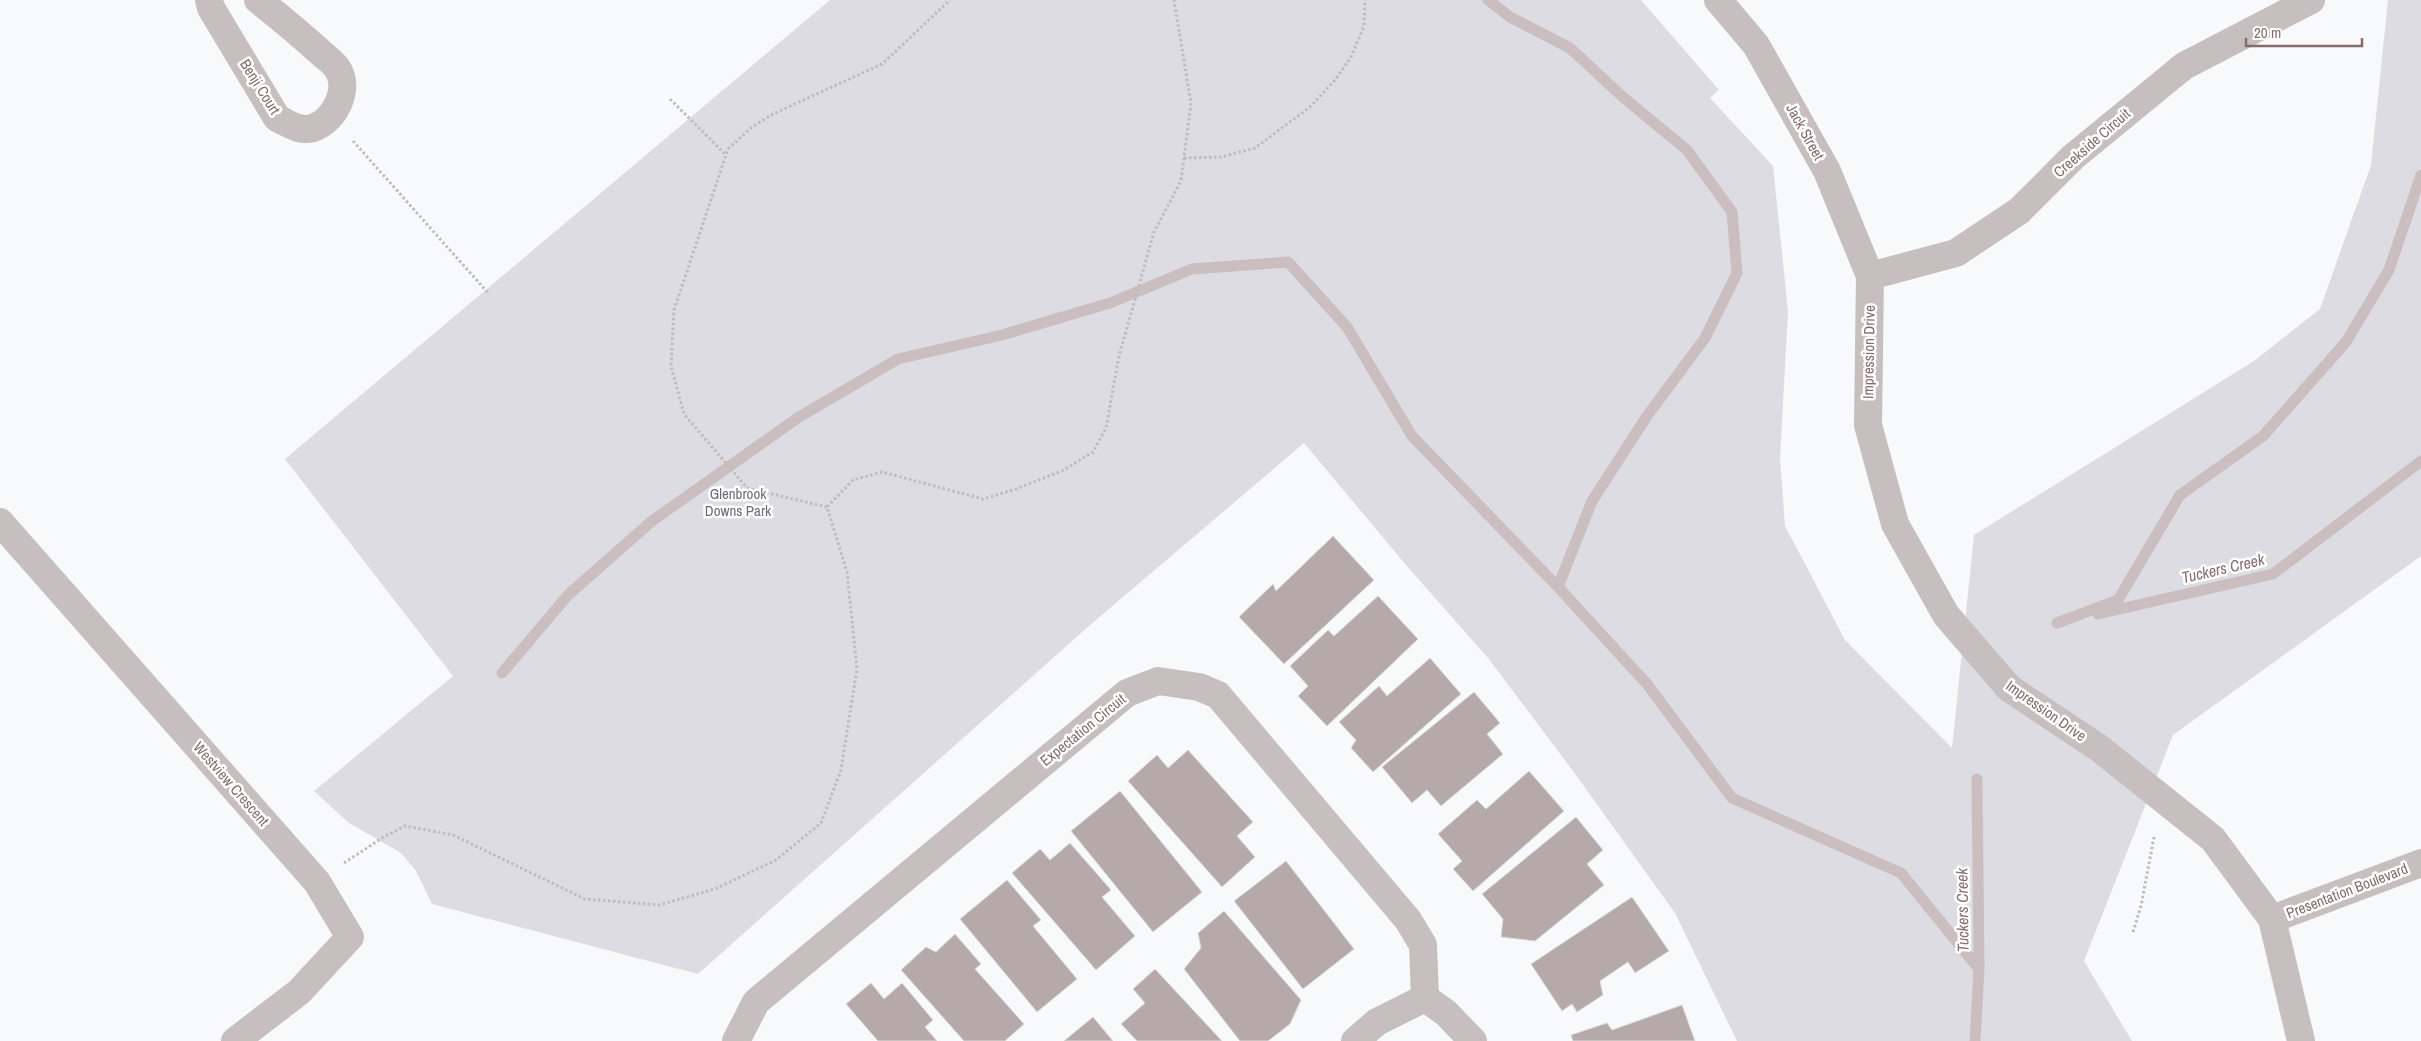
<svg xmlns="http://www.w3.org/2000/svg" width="2421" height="1041" viewBox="0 0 2421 1041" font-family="'Archivo Narrow',sans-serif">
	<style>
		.green { fill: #dddce3 }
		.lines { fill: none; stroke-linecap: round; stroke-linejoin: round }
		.stream { stroke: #cabec0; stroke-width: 11 }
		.building { fill: #b6a9aa; stroke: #dadbdc }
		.path { stroke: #c1bcbc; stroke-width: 3; stroke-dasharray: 2.5 2.5; stroke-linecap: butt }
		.street { stroke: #c7bfbf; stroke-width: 28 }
		.labels { text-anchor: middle; stroke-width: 5; stroke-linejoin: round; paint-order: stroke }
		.street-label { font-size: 15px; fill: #866c6c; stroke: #fff }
		.park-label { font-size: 15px; fill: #716a7e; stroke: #fff }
		.water-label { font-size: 16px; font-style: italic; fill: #886d72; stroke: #fff }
	</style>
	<rect width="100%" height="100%" fill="#f8f9fa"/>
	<path class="green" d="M830 0H1641L1719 90 1710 98 1773 166 1788 311 1780 459 1785 526 1845 640 1952 748 1974 535 2254 361 2320 309 2371 165 2388 0H2421V556L2173 735 2084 961 2132 1041H1737L1675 913 1573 771 1488 658 1406 565 1304 443 1089 626 698 974 432 904 416 871 401 853 349 823 314 791 453 676 285 459Z"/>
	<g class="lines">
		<path class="stream" d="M1488 0 1510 17 1570 48 1624 98 1687 150 1732 212 1737 273 1705 338 1647 416 1592 501 1558 587
			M2098 614 2273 574 2421 461
			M2057 623 2118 600 2180 495 2263 436 2346 342 2389 270 2421 175
			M502 673 568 595 652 521 799 417 898 359 1002 335 1110 303 1192 269 1288 262 1347 327 1412 436 1558 587 1647 684 1732 798 1901 873 1979 969
			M1975 1041 1979 969 1977 779"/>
	</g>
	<path class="building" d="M1333 536 1374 580 1284 664 1239 617 1273 584 1276 591Z
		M1378 596 1418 639 1327 726 1298 696 1308 686 1290 666 1328 630 1334 636Z
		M1430 658 1461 694 1373 772 1351 748 1356 740 1339 722 1379 686 1387 696Z
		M1474 692 1500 723 1487 734 1503 754 1441 806 1427 790 1412 803 1382 767Z
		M1188 750 1253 822 1237 836 1255 857 1222 887 1128 781 1157 755 1168 768Z
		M1529 771 1564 811 1473 891 1453 869 1462 861 1438 834 1477 800 1486 809Z
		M1120 791 1202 892 1153 932 1071 831Z
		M1576 817 1603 850 1587 864 1604 885 1535 941 1501 937 1503 919 1482 894Z
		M1070 843 1111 890 1102 897 1135 936 1096 970 1012 873 1040 849 1050 860Z
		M1286 861 1354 949 1303 989 1234 901Z
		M1007 880 1041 920 1033 926 1077 979 1037 1012 960 919Z
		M1632 897 1669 951 1635 973 1628 962 1600 981 1603 995 1577 1012 1572 1004 1562 1011 1531 964Z
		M1224 911 1301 1000 1290 1024 1268 1041H1240L1184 969 1201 948 1198 933Z
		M955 934 981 964 975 969 1024 1024 1005 1041H964L901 970 926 947 936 952Z
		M1155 969 1222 1041H1137L1121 1024 1145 1003 1133 989Z
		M871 983 884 999 902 983 933 1020 925 1027 937 1041H878L846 1004Z
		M1682 1005 1695 1041H1573L1571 1035 1607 1023 1612 1030Z
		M1093 1017 1113 1041H1064Z"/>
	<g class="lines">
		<path class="path" d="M670 99 726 155
			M353 141 489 294
			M1184 158 1221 157 1255 148 1310 107 1335 80 1351 57 1364 26 1365 0
			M827 507 747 488 684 414 671 366 674 310 728 149 752 127 773 114 882 64 950 0
			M344 863 382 838 405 826 453 835 585 899 659 905 715 889 776 860 821 823 841 770 857 669 847 572 827 507 853 480 882 472 983 499 1016 489 1064 470 1093 452 1106 428 1119 356 1154 232 1181 181 1191 103 1174 0
			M2133 932 2141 906 2154 837"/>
		<path class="street" d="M209 0 211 8 277 118C289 124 300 132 313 128 335 121 351 88 337 68 333 62 325 57 320 52 300 34 280 17 258 0
			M1718 0 1756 45 1827 171 1870 276 1868 425 1895 524 1946 615 2009 688 2099 748 2213 839 2272 919 2301 1041
			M1870 276 1956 253 2019 211 2073 157 2184 66 2311 0
			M0 522 317 882 350 937 299 992 235 1041
			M2272 919 2421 863
			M1425 998 1446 1013 1473 1041
			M736 1041 756 1002 1127 693 1158 681 1199 687 1218 695 1408 920 1423 945 1425 998
			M1355 1041 1377 1022 1425 998"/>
	</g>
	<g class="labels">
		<g class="street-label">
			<text transform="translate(260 87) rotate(58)" y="5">Benji Court</text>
			<text transform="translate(1805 132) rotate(61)" y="5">Jack Street</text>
			<text transform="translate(2092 143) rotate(-41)" y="5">Creekside Circuit</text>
			<text transform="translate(1869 352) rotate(-89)" y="5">Impression Drive</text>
			<text transform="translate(2046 711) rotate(35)" y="5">Impression Drive</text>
			<text transform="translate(1083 730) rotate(-39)" y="5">Expectation Circuit</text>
			<text transform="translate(231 784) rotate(49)" y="5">Westview Crescent</text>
			<text transform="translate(2347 891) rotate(-21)" y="5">Presentation Boulevard</text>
		</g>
		<g class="park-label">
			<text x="738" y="499">Glenbrook<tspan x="738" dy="17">Downs Park</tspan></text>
		</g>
		<g class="water-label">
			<text transform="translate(2223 568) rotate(-13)" y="6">Tuckers Creek</text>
			<text transform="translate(1962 910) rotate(-91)" y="6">Tuckers Creek</text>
		</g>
	</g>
	<path d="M2246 38v8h116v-8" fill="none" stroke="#866c6c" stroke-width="2.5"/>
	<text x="2254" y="38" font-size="15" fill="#866c6c" stroke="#ffffff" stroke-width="4" paint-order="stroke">20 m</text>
</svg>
